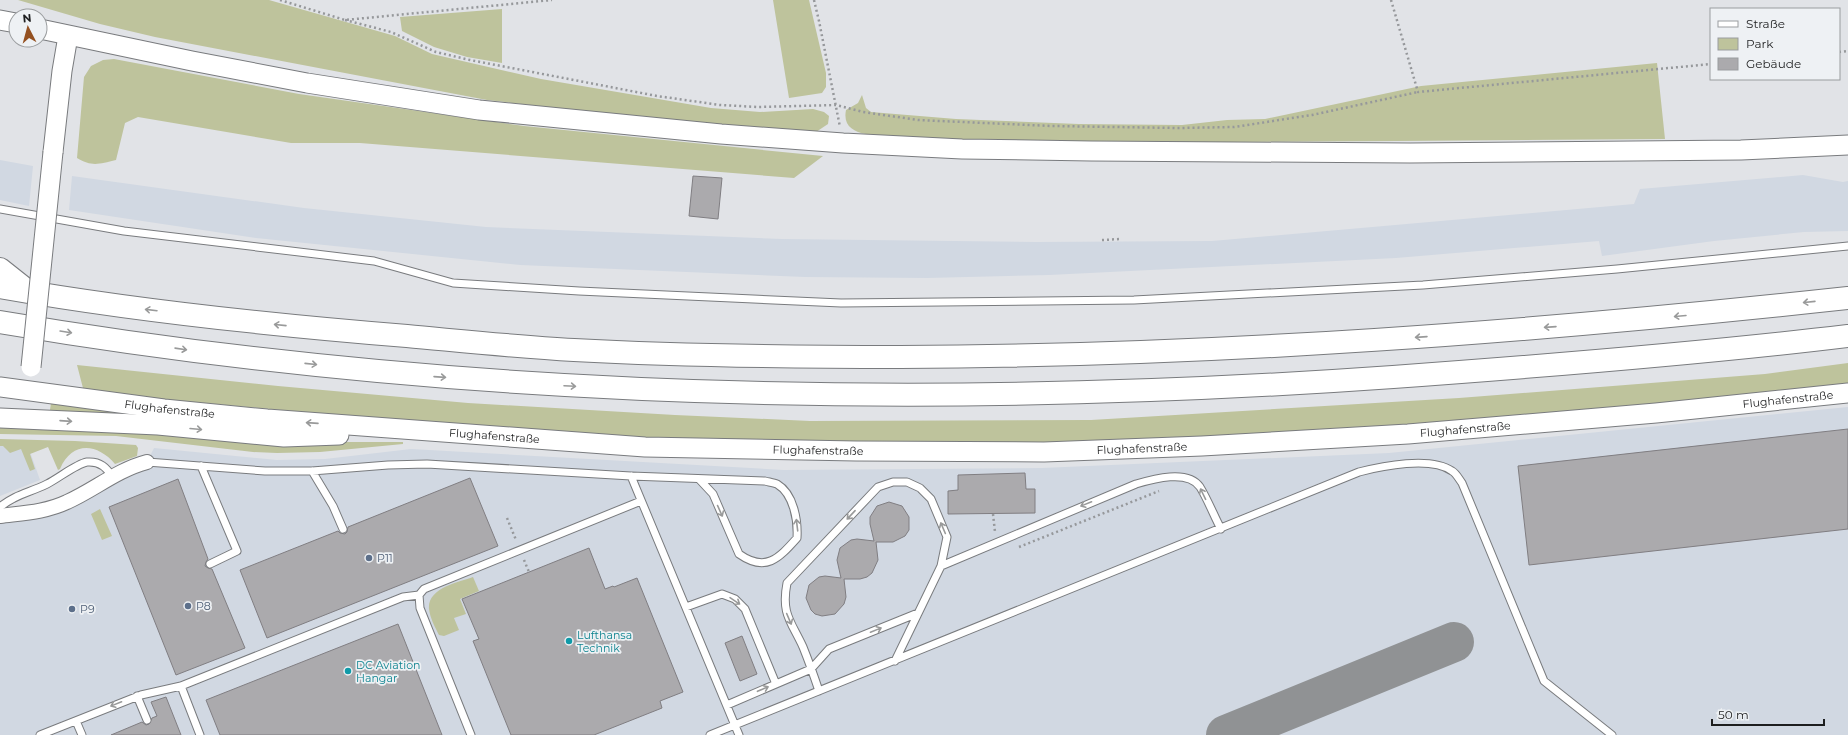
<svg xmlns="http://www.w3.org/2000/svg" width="1848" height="735" viewBox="0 0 1848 735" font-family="Montserrat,sans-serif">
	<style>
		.built { fill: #d1d8e2 }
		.green { fill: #bec39c }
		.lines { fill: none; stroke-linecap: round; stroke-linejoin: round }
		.taxiway { stroke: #909294; stroke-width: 40 }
		.building { fill: #abaaad; stroke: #807e82 }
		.lane-casing { stroke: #797b7e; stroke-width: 9 }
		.street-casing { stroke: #797b7e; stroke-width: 16 }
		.secondary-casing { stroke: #797b7e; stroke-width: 21 }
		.highway-casing { stroke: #797b7e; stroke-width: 24 }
		.path { stroke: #96989b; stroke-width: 2.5; stroke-dasharray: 2 3; stroke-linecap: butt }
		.lane { stroke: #fff; stroke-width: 7 }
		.street { stroke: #fff; stroke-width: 14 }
		.secondary { stroke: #fff; stroke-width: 19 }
		.highway { stroke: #fff; stroke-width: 22 }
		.secondary-bridge-casing { stroke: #797b7e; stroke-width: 21; stroke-linecap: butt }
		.secondary-bridge { stroke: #fff; stroke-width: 19 }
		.oneway { stroke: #999a9a }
		.service-dot { fill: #5c6f8a; stroke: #eef1f4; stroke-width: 1.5 }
		.culture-dot { fill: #0f9aa8; stroke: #eef1f4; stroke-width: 1.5 }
		.labels { text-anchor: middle; stroke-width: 3.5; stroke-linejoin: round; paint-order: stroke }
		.street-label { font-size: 11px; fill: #1d1e1f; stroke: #eef1f4 }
		.service-label { font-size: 11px; fill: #4e5e75; stroke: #eef1f4; text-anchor: start }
		.culture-label { font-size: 11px; fill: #0d838f; stroke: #eef1f4; text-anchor: start }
	</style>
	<rect width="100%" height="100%" fill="#e1e3e7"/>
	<path class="built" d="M0 160 33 166 29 206 0 200Z
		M1803 175 1843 182 1848 181V231L1804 232 1714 241 1602 256 1599 241 1396 258 1049 275 927 278 805 277 520 265 256 238 69 210 72 176 304 208 486 227 782 239 1036 242 1212 241 1634 204 1640 189Z
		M1848 407V735H0V516L34 512 147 462 154 448 277 460 325 459 411 449 784 470 1042 468 1389 453Z
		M0 442 27 443 40 480 0 496Z"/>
	<path class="green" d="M18 0H269L395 36 432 54 541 79 711 108 760 112 813 109 824 112 829 116 828 124 816 132 646 118 487 100 155 37 100 24Z
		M773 0H809L826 73V87L822 93 789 98Z
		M502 9V63L467 57 434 47 402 31 400 17Z
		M114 59 299 94 524 126 823 156 794 178 360 143H291L138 117 125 123 116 160C99 164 92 167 77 158L84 77 91 66 103 60Z
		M1657 63 1665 139C1504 140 1343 142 1182 142 1088 142 993 144 900 136 881 135 840 139 846 110L858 103 862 95 866 108 871 112 956 119 1079 124 1182 125 1227 120 1265 119 1421 86Z
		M1848 363V384L1710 401 1352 429 1070 443 757 444 532 433 84 392 77 365 278 386 468 403 675 415 810 421 1091 420 1459 398 1765 374Z
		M51 403 184 420 58 415 50 410Z
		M0 427 330 442H403V444L320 452 277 453 253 452 116 436 0 434Z
		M0 439 75 441 136 445 138 448 137 456 115 464C97 443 72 441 60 469L58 470 48 447 30 454 35 469 30 471 21 449 10 453 3 446H0Z
		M100 509 112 536 102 540 91 514Z
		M473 577 479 591 460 599 466 614 454 618 459 630 444 636 439 635C435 627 430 618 429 609 427 588 459 582 473 577Z"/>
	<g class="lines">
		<path class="taxiway" d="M1226 735 1454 642"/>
	</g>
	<path class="building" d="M693 176 722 178 718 219 689 216Z
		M1848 429V529L1529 565 1518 466Z
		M1025 473 1026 489H1035V513L948 514V491L958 490V475Z
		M470 478 498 546 267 638 240 570 338 531 340 533 345 534 347 532 348 527Z
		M178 479 208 559 206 562 205 566 208 568 212 569 245 648 176 675 109 507Z
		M889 502 902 506 909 517V530L905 536 893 542H876L878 560 872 573 867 577 860 579H844L846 597 844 604 835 614 822 616 815 614 811 610 806 598 809 585 819 577 825 576 841 578 837 560 840 548 851 540 857 539 874 541 870 524V517L877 506Z
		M589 548 605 589 613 586 614 587 637 578 683 692 660 701 662 708 594 735H511L473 641 479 639 462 599Z
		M398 624 442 735H220L206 700Z
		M742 636 757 674 740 681 725 643Z
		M166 697 181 735H111L142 722 146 725 149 724 152 718 157 716 151 702Z"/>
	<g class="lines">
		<defs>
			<path id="lane" d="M0 209 124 231 374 261 453 283 579 291 841 303 1134 300 1423 285 1617 269 1848 246
				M147 462 265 471H312L388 465 427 464 631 476 765 481C769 482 774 483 777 484 794 494 798 521 797 538 779 558 766 573 739 554L713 494 699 479
				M201 466 237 551 210 564
				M312 471 333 506 343 529
				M631 476 739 735
				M0 507C16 494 29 493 47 484 59 478 76 464 87 462 99 461 107 467 112 477
				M941 566 1136 484C1153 479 1188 469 1200 487 1208 500 1214 516 1221 529
				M686 607 722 594 735 599 745 609 776 684
				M181 686 200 735
				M819 691C814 676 809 662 803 647 791 621 781 614 787 583L878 487 893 482H907L920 488 931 499 947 537 941 566 895 661
				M137 696 147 720
				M727 705 811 669 829 649 918 613
				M76 721 82 735
				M40 735 141 695 181 686 403 597 419 595
				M471 735 420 608 419 595 424 589 641 501
				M710 735 1359 472C1382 466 1431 456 1452 471 1456 473 1459 479 1462 483L1544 681 1612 735"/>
			<path id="street" d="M0 516C23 513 46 512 67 502 94 490 117 470 147 462"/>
			<g id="secondary">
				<path d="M0 20 16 23"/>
				<path d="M40 29 192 61 307 83 479 110 721 134 843 143 962 149 1091 151 1410 153 1741 150 1848 145"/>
				<path d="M53 152 62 71 68 36"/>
				<path id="s1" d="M0 387 164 409 267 419 645 447 856 451 1044 452 1202 446 1408 434 1656 413 1848 393"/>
				<path d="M0 418 158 425 284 437 339 435"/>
			</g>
			<path id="highway" d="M0 269 29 292
				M0 287C135 311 271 325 407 336 462 341 518 347 574 350 683 356 791 357 900 357 1217 356 1533 332 1848 298
				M0 322C460 400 929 410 1393 377 1545 366 1697 354 1848 336"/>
		</defs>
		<use href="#lane" class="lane-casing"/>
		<use href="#street" class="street-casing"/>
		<use href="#secondary" class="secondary-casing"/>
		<use href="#highway" class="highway-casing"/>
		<path class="path" d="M280 0 345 20 552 0
			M814 0 819 21 840 127
			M1391 0 1418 92 1711 64
			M345 20 391 32 436 52 470 60 657 96 720 105 758 107 836 105 863 112 918 120 1052 126 1178 128 1234 127 1312 115 1418 92
			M1839 52 1848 51
			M1102 240 1121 239
			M993 514 995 532
			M507 518 516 540
			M1019 547 1159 491
			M524 560 529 572"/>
		<use href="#lane" class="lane"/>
		<use href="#street" class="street"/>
		<use href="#secondary" class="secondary"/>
		<use href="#highway" class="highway"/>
		<defs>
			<path id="secondary-bridge" d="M31 367 53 152"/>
		</defs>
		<use href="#secondary-bridge" class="secondary-bridge-casing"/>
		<use href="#secondary-bridge" class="secondary-bridge"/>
	</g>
	<defs><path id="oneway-shaft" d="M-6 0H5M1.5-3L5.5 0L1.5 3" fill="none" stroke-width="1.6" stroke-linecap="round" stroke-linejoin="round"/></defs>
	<g class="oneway">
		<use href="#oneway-shaft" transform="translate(1809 302) rotate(174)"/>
		<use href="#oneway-shaft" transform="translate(151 310) rotate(-173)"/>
		<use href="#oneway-shaft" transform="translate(1680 316) rotate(175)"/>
		<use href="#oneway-shaft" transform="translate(280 325) rotate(-174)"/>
		<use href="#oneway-shaft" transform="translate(1550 327) rotate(176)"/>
		<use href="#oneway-shaft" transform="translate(66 332) rotate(9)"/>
		<use href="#oneway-shaft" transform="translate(1421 337) rotate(176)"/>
		<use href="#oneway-shaft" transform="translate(181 349) rotate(8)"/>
		<use href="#oneway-shaft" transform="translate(311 364) rotate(6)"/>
		<use href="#oneway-shaft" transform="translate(440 377) rotate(4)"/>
		<use href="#oneway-shaft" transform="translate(570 386) rotate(3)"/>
		<use href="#oneway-shaft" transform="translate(66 421) rotate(4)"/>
		<use href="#oneway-shaft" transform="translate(312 423) rotate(-176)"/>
		<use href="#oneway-shaft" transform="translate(196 429) rotate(5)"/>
		<use href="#oneway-shaft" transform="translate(1203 494) rotate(-116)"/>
		<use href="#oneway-shaft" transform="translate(1086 504) rotate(158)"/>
		<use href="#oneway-shaft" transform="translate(720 511) rotate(66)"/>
		<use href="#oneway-shaft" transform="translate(851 515) rotate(133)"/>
		<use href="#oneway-shaft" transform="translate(797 525) rotate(-97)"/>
		<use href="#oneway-shaft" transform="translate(943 528) rotate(-113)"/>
		<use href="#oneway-shaft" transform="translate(735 601) rotate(34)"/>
		<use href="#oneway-shaft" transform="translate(789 619) rotate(67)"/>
		<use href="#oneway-shaft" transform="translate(876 630) rotate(-22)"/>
		<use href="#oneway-shaft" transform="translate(763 689) rotate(-23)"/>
		<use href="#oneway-shaft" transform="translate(116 704) rotate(158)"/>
	</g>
	<g class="service-dot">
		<circle cx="369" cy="558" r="4"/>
		<circle cx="188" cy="606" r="4"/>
		<circle cx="72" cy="609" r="4"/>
	</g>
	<g class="culture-dot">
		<circle cx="569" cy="641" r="4"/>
		<circle cx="348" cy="671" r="4"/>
	</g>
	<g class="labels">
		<g class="street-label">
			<text dy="4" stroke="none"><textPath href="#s1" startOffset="1793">Flughafenstraße</textPath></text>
			<text dy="4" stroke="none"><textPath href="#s1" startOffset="171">Flughafenstraße</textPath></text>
			<text dy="4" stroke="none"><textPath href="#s1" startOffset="1469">Flughafenstraße</textPath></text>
			<text dy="4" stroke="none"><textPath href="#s1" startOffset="497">Flughafenstraße</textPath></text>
			<text dy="4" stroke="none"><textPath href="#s1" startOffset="1145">Flughafenstraße</textPath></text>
			<text dy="4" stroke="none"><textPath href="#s1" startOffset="821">Flughafenstraße</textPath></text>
		</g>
		<g class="service-label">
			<text x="377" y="562">P11</text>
			<text x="196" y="610">P8</text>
			<text x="80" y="613">P9</text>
		</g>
		<g class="culture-label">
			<text x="577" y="639">Lufthansa<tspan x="577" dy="13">Technik</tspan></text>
			<text x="356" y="669">DC Aviation<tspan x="356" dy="13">Hangar</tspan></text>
		</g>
	</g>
	<rect x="1710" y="8" width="130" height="72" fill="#eef1f4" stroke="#9a9d9f"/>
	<rect x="1718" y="21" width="20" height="6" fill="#ffffff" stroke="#9a9d9f"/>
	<text x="1746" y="28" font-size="12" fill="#1d1e1f">Straße</text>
	<rect x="1718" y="38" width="20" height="12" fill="#bec39c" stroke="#9a9d9f"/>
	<text x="1746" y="48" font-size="12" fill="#1d1e1f">Park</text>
	<rect x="1718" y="58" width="20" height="12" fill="#abaaad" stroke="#9a9d9f"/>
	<text x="1746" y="68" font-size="12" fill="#1d1e1f">Gebäude</text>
	<g transform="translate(28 28) rotate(354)"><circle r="19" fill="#eef1f4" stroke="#9a9d9f"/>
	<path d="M0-3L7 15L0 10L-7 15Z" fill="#945121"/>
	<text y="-6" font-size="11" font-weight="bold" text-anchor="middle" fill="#1d1e1f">N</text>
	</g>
	<path d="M1712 719v6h112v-6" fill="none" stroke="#1d1e1f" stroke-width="2"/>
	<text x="1718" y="719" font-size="12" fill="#1d1e1f" stroke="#eef1f4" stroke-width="3" paint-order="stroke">50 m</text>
</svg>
